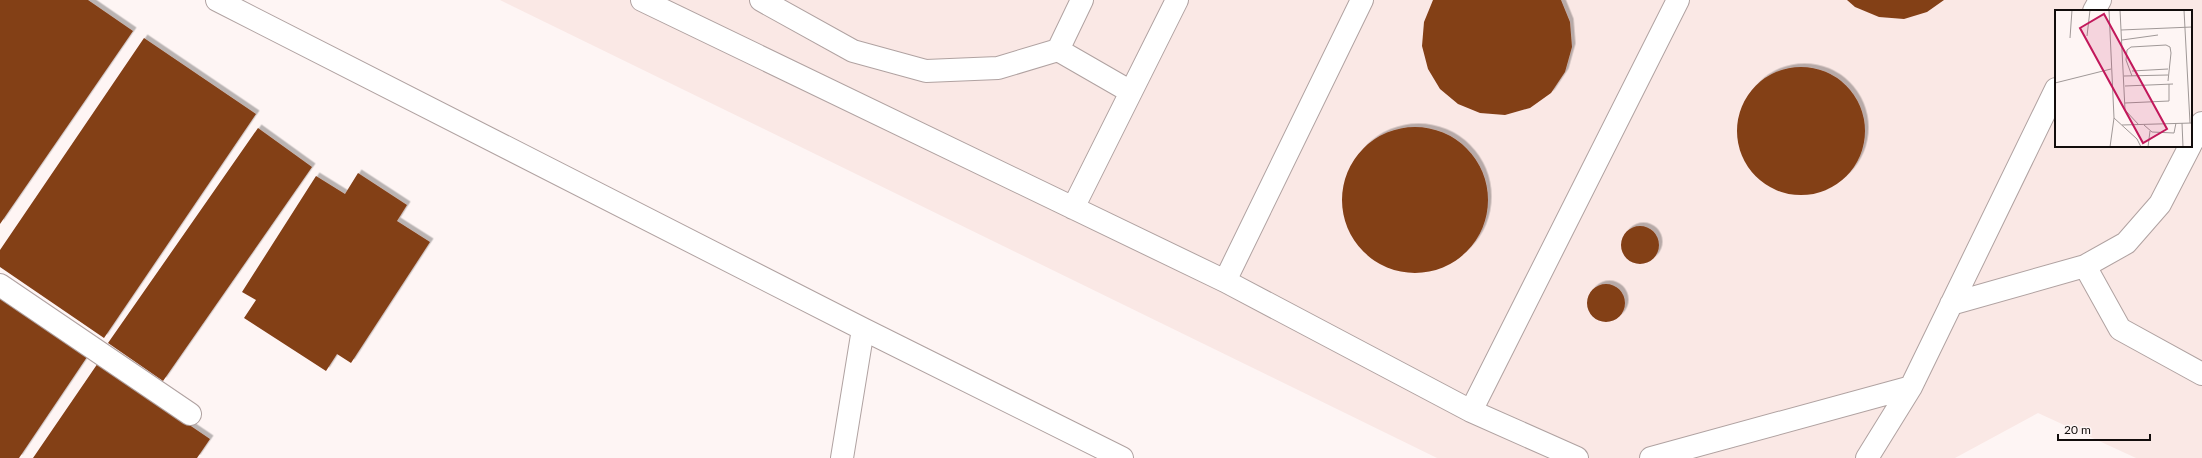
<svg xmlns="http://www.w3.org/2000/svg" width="2202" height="458" viewBox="0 0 2202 458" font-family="Lato,sans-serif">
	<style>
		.built { fill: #fae8e5; fill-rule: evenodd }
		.building { fill: #833f18; filter: url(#shadow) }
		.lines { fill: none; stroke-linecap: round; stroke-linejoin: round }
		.minor-casing { stroke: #b0a2a1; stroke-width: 24 }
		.minor { stroke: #fff; stroke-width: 22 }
		.inset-road { fill: none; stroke: #a09897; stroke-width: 1 }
		.view { fill: #c2185b; fill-opacity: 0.15; stroke: #c2185b; stroke-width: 2 }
		.inset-edge { fill: none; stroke: #120d0c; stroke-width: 2 }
	</style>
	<defs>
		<filter id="shadow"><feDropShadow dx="3.5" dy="-3.5" stdDeviation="0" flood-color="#0004"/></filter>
	</defs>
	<rect width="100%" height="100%" fill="#fef5f4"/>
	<path class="built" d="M500 0H2202V458H2136L2038 413 1955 458H1437ZM2056 11H2191V146H2056Z"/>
	<path class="building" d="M0 0H88L133 31 0 224Z
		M1433 0H1561L1570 22 1572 47 1565 72 1551 93 1530 108 1505 115 1480 113 1458 104 1440 89 1428 69 1422 46 1424 22Z
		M1847 0H1944L1927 12 1904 19 1879 17 1855 7Z
		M144 38 256 114 104 338 0 267V250Z
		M1737 131a64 64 0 1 1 128 0a64 64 0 1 1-128 0Z
		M1342 200a73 73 0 1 1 146 0a73 73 0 1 1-146 0Z
		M258 128 312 167 163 381 108 343Z
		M358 173 407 205 397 221 430 242 351 363 337 354 326 371 244 318 256 300 242 292 316 176 345 194Z
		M1621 245a19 19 0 1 1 38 0a19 19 0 1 1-38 0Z
		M1587 303a19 19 0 1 1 38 0a19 19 0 1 1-38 0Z
		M0 298 87 357 19 458H0Z
		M98 363 210 439 197 458H33Z"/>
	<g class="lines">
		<defs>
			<path id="minor" d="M217 0 863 329 1122 458
				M642 0 1225 281 1471 411 1577 458
				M761 0 853 51 926 71 998 68 1058 50 1131 92
				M2094 11 2100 0
				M1058 50 1082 0
				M2191 144 2202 123
				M1073 208 1177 0
				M2085 266 2120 329 2202 374
				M1225 281 1362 0
				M0 285 190 414
				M1951 304 2085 266 2126 243 2160 204 2190 146
				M1471 411 1678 0
				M842 458 863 329
				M1651 458 1911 387
				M1867 458 1911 387 2056 89"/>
		</defs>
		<use href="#minor" class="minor-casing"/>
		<use href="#minor" class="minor"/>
	</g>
	<g transform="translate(2055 10)">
		<rect width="137" height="137" fill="#fef5f4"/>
		<path class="inset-road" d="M54 0 59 108 55 137M65 0 70 100 84 115M129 0 135 113M66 20 137 17M32 26 35 0M15 28 17 0M67 30 103 25M77 61 113 59M69 66 113 65M77 66 71 50 72 40 76 37 111 35 115 37 116 43 113 71M0 73 56 59M70 76 118 74M70 93 114 91V74M59 108 82 129 86 137M127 113 128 137M67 115 137 113M89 115 97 122 119 123 121 113M93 137 95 121"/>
		<path class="view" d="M49 4 112 119 88 133 25 18Z"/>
		<rect width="137" height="137" class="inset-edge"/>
	</g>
	<path d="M2058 434v6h92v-6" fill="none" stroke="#120d0c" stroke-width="2"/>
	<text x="2064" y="434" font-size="12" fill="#120d0c" stroke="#fef5f4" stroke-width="3" paint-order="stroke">20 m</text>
</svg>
